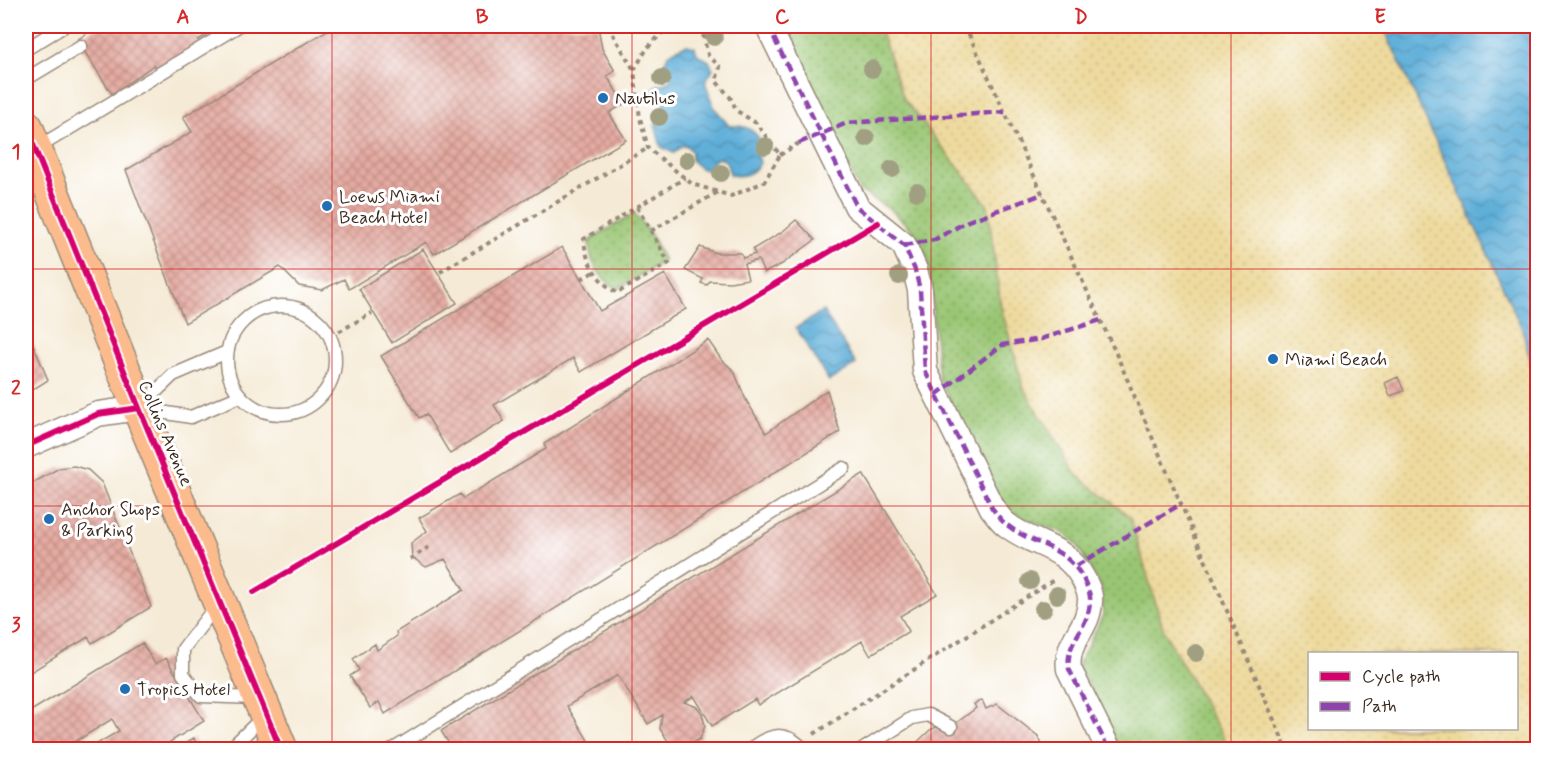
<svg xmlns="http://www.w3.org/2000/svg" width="1563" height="775" viewBox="0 0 1563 775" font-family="Mynerve,sans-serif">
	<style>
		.grass { fill: url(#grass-dots); stroke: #6a7848; stroke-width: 1.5 }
		.sand { fill: url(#sand-dots); stroke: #94825e; stroke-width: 1.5; fill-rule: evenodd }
		.water { fill: url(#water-waves); stroke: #4c6c7c; stroke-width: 1.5 }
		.building { fill: url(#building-cross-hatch) }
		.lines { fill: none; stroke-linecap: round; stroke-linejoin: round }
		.lane-casing { stroke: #988a7a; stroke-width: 15 }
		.street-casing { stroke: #988a7a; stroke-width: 27 }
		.primary-casing { stroke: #988a7a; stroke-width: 36 }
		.path { stroke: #988a7a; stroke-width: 4; stroke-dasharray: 4.5 4.5; stroke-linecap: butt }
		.lane { stroke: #fff; stroke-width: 12 }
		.street { stroke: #fff; stroke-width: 24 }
		.primary { stroke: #fbbb8d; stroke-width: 33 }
		.quiet { stroke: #8e44ad; stroke-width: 4.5; stroke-dasharray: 9 4.5; stroke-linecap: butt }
		.cycleway-casing { stroke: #fff; stroke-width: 10 }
		.cycleway { stroke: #d6006c; stroke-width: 6 }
		.tree { fill: #a19f81 }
		.grid { fill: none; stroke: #d62828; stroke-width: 1.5; stroke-opacity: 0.55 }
		.poi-dot { fill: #1f6fb2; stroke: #fff; stroke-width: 2 }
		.labels { text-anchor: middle; stroke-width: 6; stroke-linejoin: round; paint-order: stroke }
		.poi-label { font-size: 18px; fill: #3b2a1e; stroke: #fff; text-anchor: start }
		.street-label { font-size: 18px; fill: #3b2a1e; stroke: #fff }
		.neatline { fill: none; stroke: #d62828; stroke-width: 2 }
		.grid-label { font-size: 20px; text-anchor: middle; font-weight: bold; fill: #d62828 }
	</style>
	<defs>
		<pattern id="grass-dots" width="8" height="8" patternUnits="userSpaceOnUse" patternTransform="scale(1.5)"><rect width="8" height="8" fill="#9ac673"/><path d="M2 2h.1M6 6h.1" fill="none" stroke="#7fa15e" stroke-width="1.8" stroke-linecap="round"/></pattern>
		<pattern id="sand-dots" width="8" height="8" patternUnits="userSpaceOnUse" patternTransform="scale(1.5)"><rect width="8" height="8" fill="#eeda9e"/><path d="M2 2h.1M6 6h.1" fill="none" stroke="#cdbb88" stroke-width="1.8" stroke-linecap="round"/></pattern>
		<pattern id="water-waves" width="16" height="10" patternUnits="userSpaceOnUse" patternTransform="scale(1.5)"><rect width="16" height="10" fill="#5eafd9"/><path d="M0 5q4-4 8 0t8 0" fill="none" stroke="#4f8faf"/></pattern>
		<pattern id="building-cross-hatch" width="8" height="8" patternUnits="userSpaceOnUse" patternTransform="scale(1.5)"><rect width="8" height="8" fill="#e5aba2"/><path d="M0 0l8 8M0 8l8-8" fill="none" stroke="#bb8b83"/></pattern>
	</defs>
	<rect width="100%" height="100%" fill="#fff"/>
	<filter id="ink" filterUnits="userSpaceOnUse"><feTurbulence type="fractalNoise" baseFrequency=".0167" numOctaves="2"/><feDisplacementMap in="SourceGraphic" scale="12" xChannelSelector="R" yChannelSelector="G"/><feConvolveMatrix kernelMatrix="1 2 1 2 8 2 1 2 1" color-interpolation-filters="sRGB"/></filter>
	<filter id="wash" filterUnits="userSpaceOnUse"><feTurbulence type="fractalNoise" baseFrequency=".008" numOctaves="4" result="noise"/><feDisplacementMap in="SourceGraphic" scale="24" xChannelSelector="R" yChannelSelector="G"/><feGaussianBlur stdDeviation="1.35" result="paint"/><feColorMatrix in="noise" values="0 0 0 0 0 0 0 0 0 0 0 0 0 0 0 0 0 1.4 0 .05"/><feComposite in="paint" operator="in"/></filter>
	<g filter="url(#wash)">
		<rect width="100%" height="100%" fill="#f5ead5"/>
		<path class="grass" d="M784 26H879L904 99 988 205 1001 307 1024 389 1076 474 1130 517 1164 631 1230 749H1120L1078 665 1103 615 1102 589 1076 543 1062 532 1007 513 939 379 928 259 913 231 891 210 859 190Z
			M634 213 651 235 664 261 618 289C599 278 589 263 589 241Z"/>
		<path class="sand" d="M879 26H1383L1523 331 1537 388V749H1230L1164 631 1130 517 1076 474 1024 389 1001 307 988 205 904 99ZM1310 654H1516V728H1310Z"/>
		<path class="water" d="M1383 26H1537V388L1523 331Z
			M687 45 695 47 697 54 709 61 713 69 705 82 714 107 729 126C743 125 750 127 759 138L756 146 760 163C752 175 744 177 730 175L726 161 720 158 714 159 711 169H702L691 160 692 152 687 146H681L674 153 661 147 655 124 665 118 668 110 661 102 653 100 652 92 656 86 668 82 671 76 664 67C665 53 675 49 687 45Z
			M823 311 856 364 829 381 796 328Z"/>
		<g id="blocks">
			<path class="building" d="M98 26H234L217 35 214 30 198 40 201 46 159 72 154 65 112 94 77 40Z
				M334 26H598L602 49 615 71 607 76 624 104 609 113 626 140 434 254 426 242 349 289 344 279 322 290 299 286 280 267 185 323 126 170 192 132 183 117Z
				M796 220 815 240 782 264 764 273 758 260 744 264 748 279 730 282 710 281 707 285 701 283 703 279 685 270 700 247 716 253H741L743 258 755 254 753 249 782 232Z
				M562 247 600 311 665 274 686 309 581 372 573 358 494 405 504 421 450 454 426 414 419 418 381 356Z
				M423 249 457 303 392 343 359 289Z
				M26 327 48 380 26 394Z
				M708 340 721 359 734 371 746 400 766 433 827 390 840 432 385 714 379 702 370 708 350 676 359 670 353 659 375 644 377 650 397 636 396 632 464 590 445 559 426 567 412 557 411 543 427 531 419 518 460 494 463 499 539 453 546 449 544 444Z
				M1398 377 1404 391 1390 396 1385 383Z
				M74 466 88 470 102 483 151 607 92 643 88 637 26 675V487L59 468Z
				M863 474 937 594 900 616 909 631 870 655 862 641 758 705 755 699 712 726 694 696 684 702 697 707 702 713 705 726 700 739 687 746 674 745 668 741 660 729 662 715 648 724 618 675 567 706 594 750H446L451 747 441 731Z
				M142 643 155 664 166 658 204 721 157 750H98L95 745 119 731 112 719 62 750H26V714Z
				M982 700 986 709 997 704 1038 736 1044 750H909L930 730 938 726 951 727 976 708 974 704Z
				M194 738 198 750H175Z"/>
		</g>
	</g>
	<g filter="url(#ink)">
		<use href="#blocks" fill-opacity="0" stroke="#988a7a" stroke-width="1.5"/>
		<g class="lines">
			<defs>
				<path id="lane" d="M26 49 64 26
					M26 79 81 46
					M37 148 238 26
					M227 360a54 54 0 1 1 108 0a54 54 0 1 1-108 0Z
					M141 406 173 375 227 352
					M143 409 191 417 240 396
					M216 606 183 649V674L201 696 255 698
					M229 750 265 715
					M392 750 844 468
					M862 750 912 718 928 715 951 727"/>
				<path id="street" d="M768 26 857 207 904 245 915 270 920 290 925 371 992 508C997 514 1001 521 1007 525 1035 547 1065 544 1084 580 1087 587 1091 594 1090 601 1089 630 1065 640 1069 669L1109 750
					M26 446 98 414 139 408
					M759 750C773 741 782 738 796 750"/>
				<path id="primary" d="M26 127 139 408 281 750"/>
			</defs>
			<use href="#lane" class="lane-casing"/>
			<use href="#street" class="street-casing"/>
			<use href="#primary" class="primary-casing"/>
			<path class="path" d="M608 26 634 70
				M701 26 708 55 720 67 716 81 730 97 737 111 756 123 780 155 764 182 731 196 692 184 648 148 640 118 634 70 648 47 668 27Z
				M965 26 1118 358 1287 750
				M780 155 799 143
				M637 207 669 263 617 293C597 280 586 264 584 239Z
				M637 207 685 178
				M651 231 718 192
				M440 272 648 148
				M581 279 594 272
				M331 336 372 313
				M410 559 429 547
				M814 734 1055 579"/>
			<use href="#lane" class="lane"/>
			<use href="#street" class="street"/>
			<use href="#primary" class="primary"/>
			<path class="quiet" d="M768 26 857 207 904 245 915 270 920 290 925 371 992 508C997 514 1001 521 1007 525 1035 547 1065 544 1084 580 1087 587 1091 594 1090 601 1089 630 1065 640 1069 669L1109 750
				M799 143 847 123 1005 112
				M904 245 934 240 968 221 1043 194
				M936 395 1002 345 1041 339 1101 320
				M1076 566 1181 504"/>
			<defs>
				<path id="cycleway" d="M26 127 139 408 281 750
					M26 446 98 414 139 408
					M254 592 878 223"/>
			</defs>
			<use href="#cycleway" class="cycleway-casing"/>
			<use href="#cycleway" class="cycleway"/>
		</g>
		<g class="tree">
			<circle cx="714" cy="37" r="9"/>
			<circle cx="872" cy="69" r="9"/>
			<circle cx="662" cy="78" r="9"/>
			<circle cx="659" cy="117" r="9"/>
			<circle cx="866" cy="138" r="9"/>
			<circle cx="765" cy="146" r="9"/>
			<circle cx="687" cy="160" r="9"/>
			<circle cx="892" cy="169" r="9"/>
			<circle cx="721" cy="173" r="9"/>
			<circle cx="917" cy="192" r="9"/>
			<circle cx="899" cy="276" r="9"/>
			<circle cx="1030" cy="581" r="9"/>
			<circle cx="1057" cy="595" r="9"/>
			<circle cx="1043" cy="609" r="9"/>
			<circle cx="1196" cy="653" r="9"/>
		</g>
	</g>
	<path class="grid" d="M332 26V750M632 26V750M931 26V750M1231 26V750M26 269H1538M26 506H1538"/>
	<g class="poi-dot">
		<circle cx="603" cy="98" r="6"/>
		<circle cx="327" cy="206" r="6"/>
		<circle cx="1273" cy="359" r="6"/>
		<circle cx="49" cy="519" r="6"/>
		<circle cx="125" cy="689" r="6"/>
	</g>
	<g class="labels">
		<g class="poi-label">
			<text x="615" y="104">Nautilus</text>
			<text x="339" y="202">Loews Miami<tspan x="339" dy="21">Beach Hotel</tspan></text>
			<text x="1285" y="365">Miami Beach</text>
			<text x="61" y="515">Anchor Shops<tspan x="61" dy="21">&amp; Parking</tspan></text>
			<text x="137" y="695">Tropics Hotel</text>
		</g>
		<g class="street-label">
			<text transform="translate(166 433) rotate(67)" y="6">Collins Avenue</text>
		</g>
	</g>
	<rect width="1563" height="775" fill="none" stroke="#fff" stroke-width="66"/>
	<rect x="1308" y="652" width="210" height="78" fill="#ffffff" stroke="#b1aaa5" stroke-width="1.5"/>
	<rect x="1320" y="672" width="30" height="9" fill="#d6006c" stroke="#b1aaa5" stroke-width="1.5"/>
	<text x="1362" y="682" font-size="18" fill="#3b2a1e">Cycle path</text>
	<rect x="1320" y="702" width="30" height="9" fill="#8e44ad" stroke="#b1aaa5" stroke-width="1.5"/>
	<text x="1362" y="712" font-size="18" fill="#3b2a1e">Path</text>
	<rect x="33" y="33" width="1497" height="709" class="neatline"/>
	<g class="grid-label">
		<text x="183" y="23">A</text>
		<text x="482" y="23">B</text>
		<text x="782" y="23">C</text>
		<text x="1081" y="23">D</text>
		<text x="1380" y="23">E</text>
		<text x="16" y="158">1</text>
		<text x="16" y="394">2</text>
		<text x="16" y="631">3</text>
	</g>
</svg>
